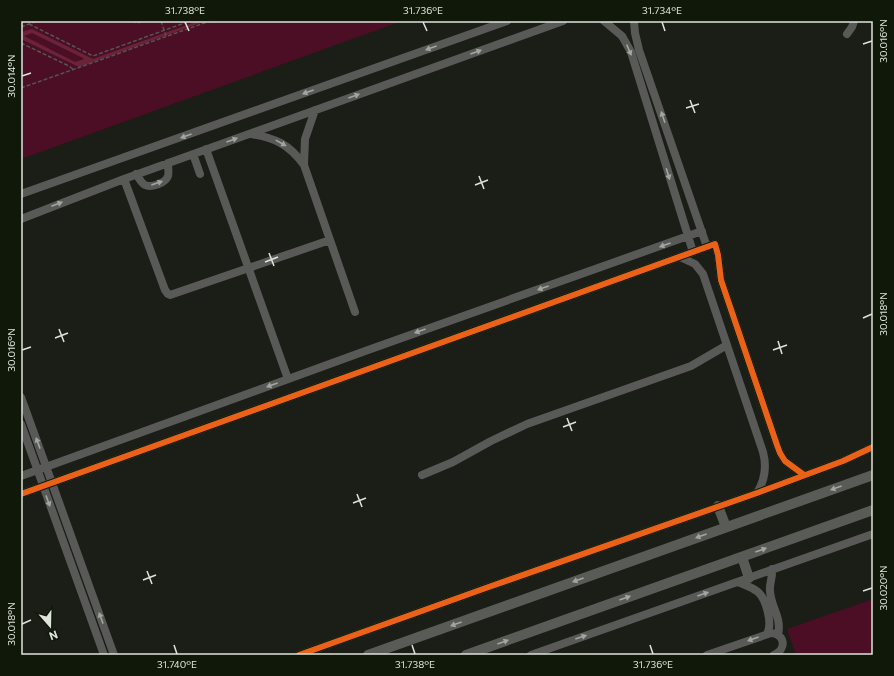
<svg xmlns="http://www.w3.org/2000/svg" width="894" height="676" viewBox="0 0 894 676" font-family="Commissioner,sans-serif">
	<style>
		.green { fill: #4b0e25 }
		.water { fill: #6b233a; fill-rule: evenodd }
		.lines { fill: none; stroke-linecap: round; stroke-linejoin: round }
		.path { stroke: #545652; stroke-width: 1.5; stroke-dasharray: 4 2; stroke-linecap: butt }
		.minor { stroke: #595a57; stroke-width: 8 }
		.major { stroke: #595b56; stroke-width: 10 }
		.cycleway-casing { stroke: #10180a; stroke-width: 8 }
		.cycleway { stroke: #ea6118; stroke-width: 6 }
		.oneway { fill: #a2a6a0 }
		.oneway2 { fill: #a2a69f }
		.ticks { fill: none; stroke: #dee4db; stroke-width: 1.5 }
		.neatline { fill: none; stroke: #dee4db; stroke-width: 1.5 }
		.ticks-label { font-size: 10px; text-anchor: middle; fill: #dee4db }
	</style>
	<rect width="100%" height="100%" fill="#1a1e16"/>
	<path class="green" d="M21 21H402L21 159Z
		M873 599V655H796L787 629Z"/>
	<path class="water" d="M198 21H206L79 67 21 39V32L32 29 93 59ZM32 33 83 58 84 59 75 62 24 36Z"/>
	<g class="lines">
		<path class="path" d="M132 21 137 23 144 21
			M161 21 166 36
			M29 24 93 56 190 21
			M21 27 37 21
			M21 43 69 66 74 70
			M21 88 210 21"/>
		<path class="minor" d="M604 21 622 36 631 52 693 252
			M634 21 635 33 639 50 707 247
			M847 34 852 27 854 21
			M251 134C275 138 289 144 304 165L355 312
			M206 149 288 379
			M193 154 200 174
			M304 164 305 139 315 110
			M136 174C139 178 141 183 145 185 151 188 166 183 168 176 169 173 168 167 168 163
			M124 179 165 290 168 294 170 295 330 240
			M21 194 507 21
			M21 219 124 179 563 21
			M680 257 695 264 703 274 763 452C767 467 765 480 757 493
			M21 397 114 655
			M21 424 104 655
			M422 475 453 462 491 441 527 424 691 366 727 345
			M21 476 368 350 702 231
			M21 494 715 244 718 255 721 280 777 445 780 453 785 461 804 475
			M772 569C773 577 769 584 770 591 771 608 782 617 778 635
			M738 582C745 585 752 587 758 592 766 599 773 624 767 634
			M299 655 483 589 757 493 843 461 873 447
			M531 655 873 534
			M707 655 771 633C785 634 787 649 774 655"/>
		<path class="major" d="M718 506 726 527
			M742 557 749 578
			M368 655 873 475
			M466 655 873 510"/>
		<defs>
			<path id="cycleway" d="M21 494 715 244 718 255 721 280 777 445 780 453 785 461 804 475
				M299 655 483 589 757 493 843 461 873 447"/>
		</defs>
		<use href="#cycleway" class="cycleway-casing"/>
		<use href="#cycleway" class="cycleway"/>
	</g>
	<defs><path id="oneway-solid" d="M-6-.8H1V-3.2L6.5 0L1 3.2V.8H-6Z"/></defs>
	<g class="oneway">
		<use href="#oneway-solid" transform="translate(431 48) rotate(160)"/>
		<use href="#oneway-solid" transform="translate(629 50) rotate(67)"/>
		<use href="#oneway-solid" transform="translate(476 52) rotate(-20)"/>
		<use href="#oneway-solid" transform="translate(308 92) rotate(160)"/>
		<use href="#oneway-solid" transform="translate(354 96) rotate(-20)"/>
		<use href="#oneway-solid" transform="translate(663 117) rotate(-109)"/>
		<use href="#oneway-solid" transform="translate(186 136) rotate(160)"/>
		<use href="#oneway-solid" transform="translate(232 140) rotate(-20)"/>
		<use href="#oneway-solid" transform="translate(281 143) rotate(29)"/>
		<use href="#oneway-solid" transform="translate(668 174) rotate(73)"/>
		<use href="#oneway-solid" transform="translate(157 183) rotate(-19)"/>
		<use href="#oneway-solid" transform="translate(57 204) rotate(-21)"/>
		<use href="#oneway-solid" transform="translate(665 245) rotate(160)"/>
		<use href="#oneway-solid" transform="translate(543 288) rotate(160)"/>
		<use href="#oneway-solid" transform="translate(420 331) rotate(160)"/>
		<use href="#oneway-solid" transform="translate(272 385) rotate(160)"/>
		<use href="#oneway-solid" transform="translate(38 443) rotate(-110)"/>
		<use href="#oneway-solid" transform="translate(48 501) rotate(70)"/>
		<use href="#oneway-solid" transform="translate(703 594) rotate(-19)"/>
		<use href="#oneway-solid" transform="translate(101 618) rotate(-110)"/>
		<use href="#oneway-solid" transform="translate(581 637) rotate(-19)"/>
		<use href="#oneway-solid" transform="translate(753 639) rotate(160)"/>
	</g>
	<g class="oneway2">
		<use href="#oneway-solid" transform="translate(836 488) rotate(160)"/>
		<use href="#oneway-solid" transform="translate(701 536) rotate(160)"/>
		<use href="#oneway-solid" transform="translate(761 550) rotate(-20)"/>
		<use href="#oneway-solid" transform="translate(578 580) rotate(160)"/>
		<use href="#oneway-solid" transform="translate(625 598) rotate(-20)"/>
		<use href="#oneway-solid" transform="translate(456 624) rotate(160)"/>
		<use href="#oneway-solid" transform="translate(503 642) rotate(-20)"/>
	</g>
	<path class="ticks" d="M185 22 189 31M423 22 427 31M662 22 665 31M863 44 872 41M22 76 31 73M690 100 695 113M686 108 699 104M479 176 484 189M475 185 488 180M269 253 274 266M265 262 278 257M863 318 872 314M59 329 64 342M55 338 68 333M778 341 782 354M22 350 31 347M773 350 787 345M567 418 572 431M563 427 576 422M357 494 362 507M353 503 366 498M147 571 152 584M143 580 156 575M863 591 872 588M22 624 31 620M174 645 177 654M412 645 415 654M650 645 653 654"/>
	<rect width="894" height="676" fill="none" stroke="#10180a" stroke-width="44"/>
	<g transform="translate(50 626) rotate(160)" stroke="#10180a" stroke-width="3" paint-order="stroke">
	<path d="M0-3L7 15L0 10L-7 15Z" fill="#dee4db"/>
	<text y="-6" font-size="11" font-weight="bold" text-anchor="middle" fill="#dee4db">N</text>
	</g>
	<rect x="22" y="22" width="850" height="632" class="neatline"/>
	<g class="ticks-label">
		<text x="185" y="14">31.738°E</text>
		<text x="423" y="14">31.736°E</text>
		<text x="662" y="14">31.734°E</text>
		<text transform="translate(883 41) rotate(-90)" y="4">30.016°N</text>
		<text transform="translate(11 76) rotate(-90)" y="4">30.014°N</text>
		<text transform="translate(883 314) rotate(-90)" y="4">30.018°N</text>
		<text transform="translate(11 350) rotate(-90)" y="4">30.016°N</text>
		<text transform="translate(883 588) rotate(-90)" y="4">30.020°N</text>
		<text transform="translate(11 624) rotate(-90)" y="4">30.018°N</text>
		<text x="177" y="668">31.740°E</text>
		<text x="415" y="668">31.738°E</text>
		<text x="653" y="668">31.736°E</text>
	</g>
</svg>
